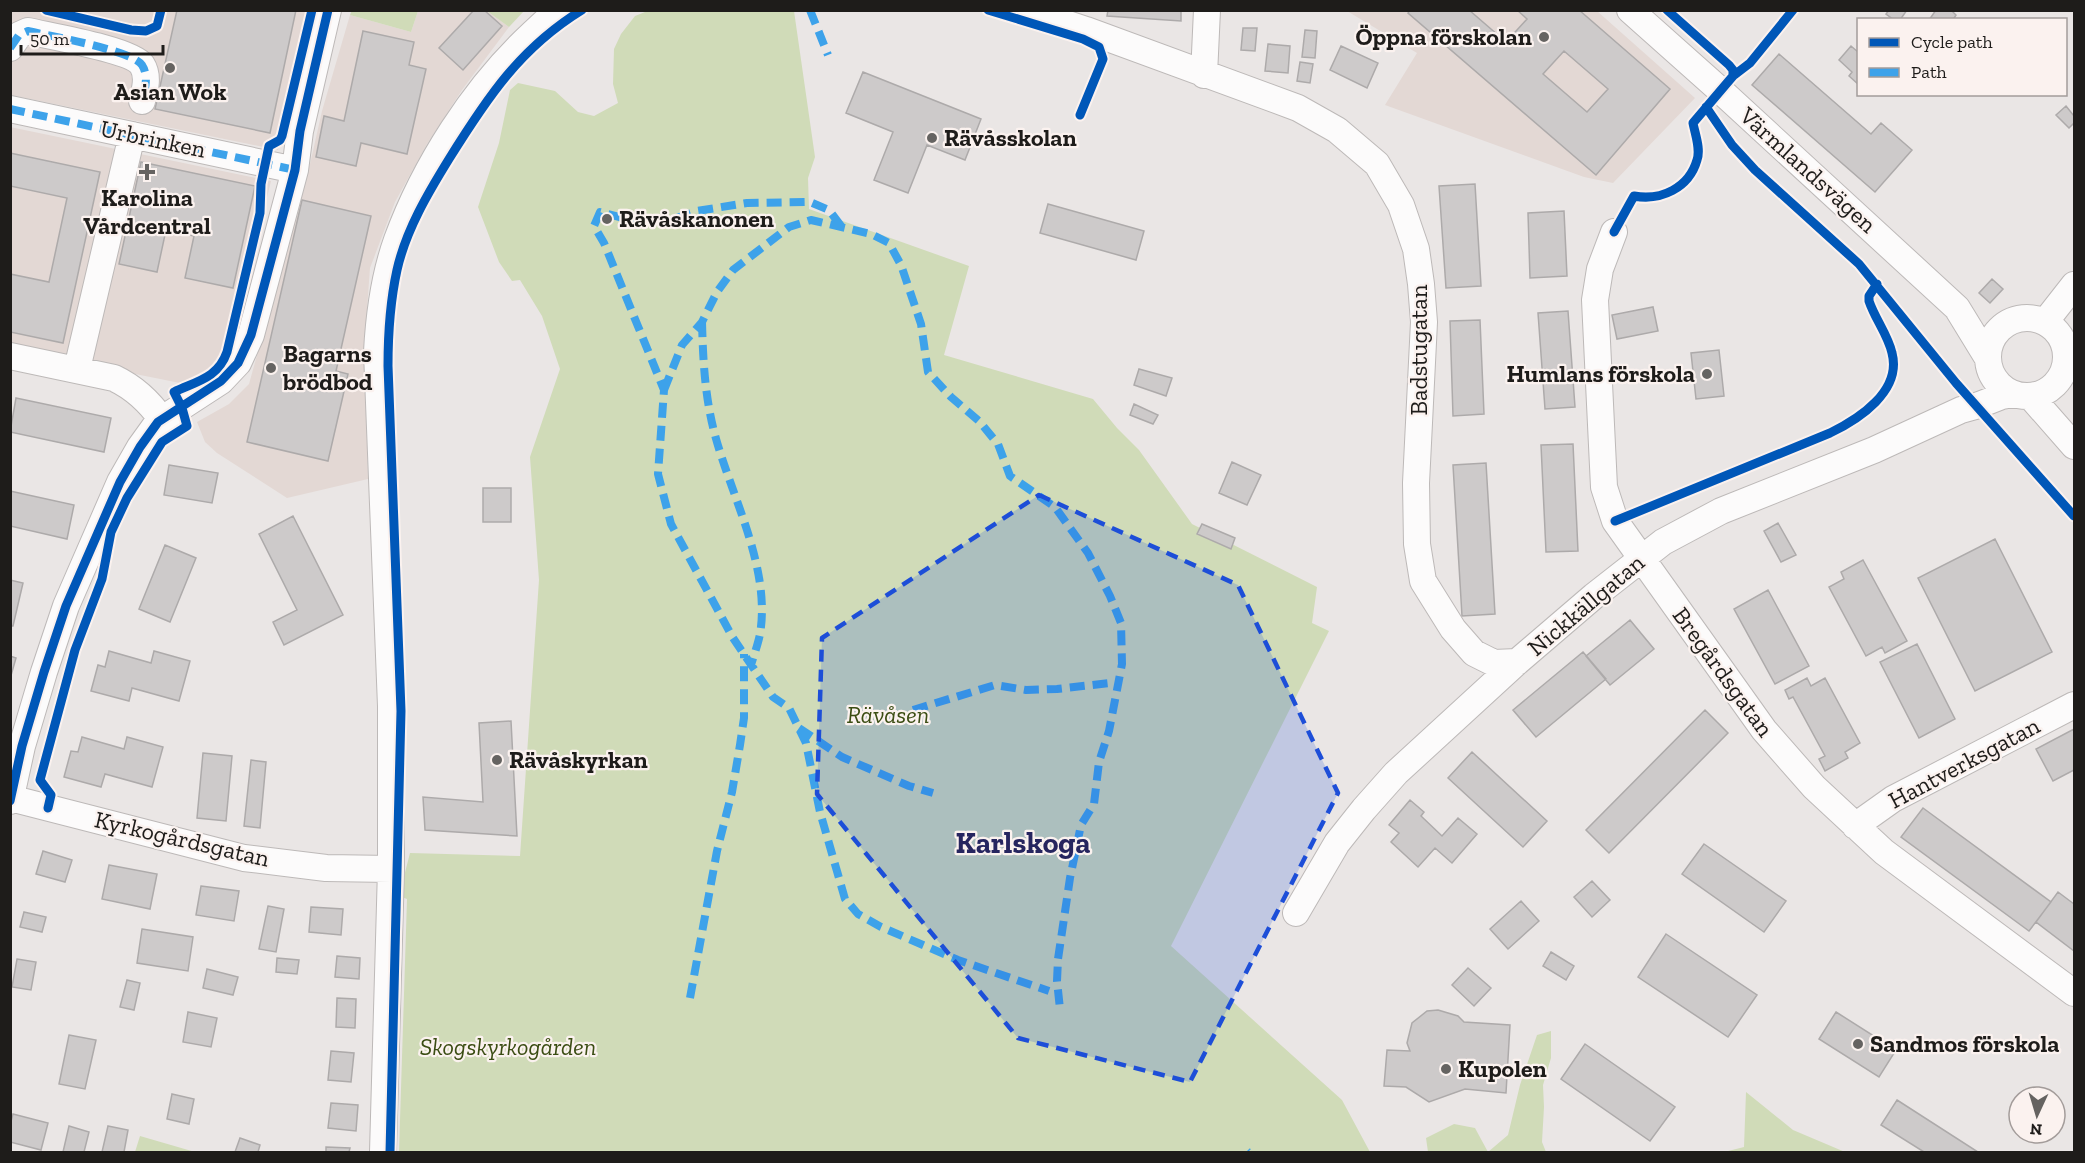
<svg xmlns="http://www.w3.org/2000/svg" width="2085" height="1163" viewBox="0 0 2085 1163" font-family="'Zilla Slab',serif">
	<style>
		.built { fill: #e3d8d4 }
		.green { fill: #d0dbb8 }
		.building { fill: #cdcaca; stroke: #adaaaa; stroke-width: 1.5; fill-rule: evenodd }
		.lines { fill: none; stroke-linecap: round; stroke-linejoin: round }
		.minor-casing { stroke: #bdb9b8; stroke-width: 28 }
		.minor { stroke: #fcfbfb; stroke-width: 26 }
		.quiet { stroke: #3da2ea; stroke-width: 8; stroke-dasharray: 15 8; stroke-linecap: butt }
		.cycleway-casing { stroke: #fbf2ef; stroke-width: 13 }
		.cycleway { stroke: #0057b8; stroke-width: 9 }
		.marked { fill: #1d4ed8; fill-opacity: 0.2; stroke: #1d4ed8; stroke-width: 4.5; stroke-dasharray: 12 8; stroke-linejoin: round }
		.poi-dot { fill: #656361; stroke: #fbf2ef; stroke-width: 2 }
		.labels { text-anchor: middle; stroke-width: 4.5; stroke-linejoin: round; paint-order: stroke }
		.poi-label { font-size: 24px; font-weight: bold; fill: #1e1c1a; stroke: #fbf2ef; text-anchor: start }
		.street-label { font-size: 24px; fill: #1e1c1a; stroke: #fbf2ef }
		.park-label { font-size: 24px; font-style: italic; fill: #3b4d13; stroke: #fbf2ef }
		.district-label { font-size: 30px; font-weight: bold; fill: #26255f; stroke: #fbf2ef }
	</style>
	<rect width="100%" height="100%" fill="#eae6e5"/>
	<path class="built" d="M11 11H312L278 150 11 95Z
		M418 11H487L509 27 462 90 427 144 395 202 370 268 364 350 368 479 287 498 217 453 205 442 197 422 229 404 249 384 310 164 322 111 350 15 411 32Z
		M1347 11H1597L1695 98 1613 183 1584 177 1385 105 1417 53Z
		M10 127 271 181 227 360 207 383 185 384 11 349Z"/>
	<path class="green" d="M352 10H418V11L411 32 350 15Z
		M650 10 794 11 815 157 808 178 809 209 969 266 944 355 1093 399 1117 428 1139 450 1192 524 1317 587 1312 623 1329 631 1171 946 1342 1100 1370 1152H399L407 899 399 896 410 853 520 856 539 580 530 457 560 369 542 316 520 280 512 281 499 262 478 207 499 143 510 90 518 83 555 91 578 112 594 116 618 103 613 84 614 49 621 34 635 16Z
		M487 11H524L509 27Z
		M1551 1031V1058L1543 1085 1544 1107 1542 1142 1546 1152H1428L1426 1138 1454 1124 1475 1128 1488 1152 1508 1135 1520 1085 1537 1035Z
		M1746 1092 1793 1130 1845 1152H1724L1744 1147Z
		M140 1136 195 1152H135Z"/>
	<path class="building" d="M177 10H296L270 133 155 109Z
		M474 10H484L502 26 463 70 439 48Z
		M1108 10H1181V21L1107 16Z
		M1410 10H1469L1506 42 1527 19 1517 10H1579L1670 89 1596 175 1408 13ZM1564 51 1608 89 1587 112 1543 74Z
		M1889 10H1907L1900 20H1894L1886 14Z
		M1936 10H1951L1956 15 1953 20H1929Z
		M1243 28H1257L1255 51 1241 50Z
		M1305 30 1317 31 1315 58 1302 57Z
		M363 31 414 42 409 65 426 69 407 154 361 143 356 166 316 157 324 116 344 121Z
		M1268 44 1290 46 1288 73 1265 71Z
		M1341 46 1378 63 1367 88 1330 70Z
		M1851 46 1858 52V84L1849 76 1852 72 1839 60Z
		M1779 54 1871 134 1881 123 1912 150 1875 192 1752 85Z
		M1300 62 1313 64 1310 83 1297 81Z
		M863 72 981 119 965 160 927 145 908 193 874 180 893 132 846 113Z
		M2066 106 2074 116V123L2069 128 2056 115Z
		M10 153 100 172 63 343 10 332V274L49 282 67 198 10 186Z
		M141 162 255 186 233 288 185 278 194 236 166 230 157 272 119 264Z
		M1475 184 1481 286 1446 288 1439 186Z
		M302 200 371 216 336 371 348 374 328 461 247 442Z
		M1048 204 1144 231 1136 260 1040 233Z
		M1564 211 1567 276 1530 278 1528 213Z
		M1992 279 2003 289 1990 303 1979 293Z
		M1653 307 1658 331 1617 339 1612 315Z
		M1568 311 1575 407 1545 409 1538 313Z
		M1480 320 1484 414 1453 416 1450 321Z
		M1719 350 1724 396 1696 399 1691 353Z
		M1139 369 1172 378 1166 396 1134 385Z
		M16 398 111 418 104 452 10 432Z
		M1134 404 1158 415 1153 424 1130 415Z
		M1573 444 1578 551 1546 552 1541 445Z
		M1232 462 1261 475 1247 505 1219 493Z
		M1486 463 1495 614 1462 616 1453 465Z
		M169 465 218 473 212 503 164 495Z
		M483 488H511V522H483Z
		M10 491 74 505 67 539 10 526Z
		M293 516 343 615 284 645 273 622 297 610 259 534Z
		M1778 523 1796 555 1781 562 1764 531Z
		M1202 524 1235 538 1231 549 1197 534Z
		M1995 539 2052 652 1975 691 1918 578Z
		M165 545 196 558 170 622 139 609Z
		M1863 560 1907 641 1885 653 1882 647 1866 656 1829 587 1844 579 1841 572Z
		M10 580 23 583 13 626H10Z
		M1768 590 1809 666 1775 684 1734 609Z
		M1630 620 1654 649 1610 685 1586 656Z
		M1917 644 1955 719 1919 738 1880 662Z
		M109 651 151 663 154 651 190 661 179 701 132 688 129 701 91 691 98 665 105 667Z
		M1583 652 1606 679 1536 737 1513 710Z
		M10 656 16 658 10 679Z
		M1807 678 1811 686 1825 678 1860 743 1845 752 1848 758 1825 771 1819 759 1825 756 1793 697 1789 699 1785 690Z
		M1705 710 1728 733 1609 853 1586 830Z
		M511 721 517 836 425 830 423 797 483 802 479 723Z
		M2074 729V770L2053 781 2036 749Z
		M82 737 124 749 127 737 163 747 152 787 105 774 101 787 64 777 71 751 78 752Z
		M1472 752 1547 821 1523 847 1448 778Z
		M203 753 232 756 226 821 197 818Z
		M251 760 266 762 260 828 244 826Z
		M1410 800 1424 812 1421 816 1442 836 1458 818 1477 834 1452 863 1435 848 1418 867 1391 842 1399 833 1389 825Z
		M1923 808 2051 902 2029 931 1901 837Z
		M1704 844 1786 901 1764 932 1682 874Z
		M43 851 72 860 65 882 36 874Z
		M109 865 157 874 150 909 102 899Z
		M1592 881 1610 900 1592 917 1574 897Z
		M201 886 239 891 234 921 196 915Z
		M2058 892 2074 904V951L2036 922Z
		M1521 901 1539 921 1508 949 1490 929Z
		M268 906 284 909 276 952 259 949Z
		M311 907 343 909 341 935 309 932Z
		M24 912 46 917 42 932 20 927Z
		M142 929 193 937 188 971 137 963Z
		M1666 934 1757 995 1728 1037 1638 977Z
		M1551 952 1574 966 1566 980 1543 966Z
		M337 956 360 958 359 979 335 977Z
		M277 958 299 960 297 974 276 972Z
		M17 959 36 962 31 990 12 987Z
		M1468 968 1491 988 1474 1006 1452 985Z
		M207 969 238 977 233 995 203 988Z
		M127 980 140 983 134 1010 120 1007Z
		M337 998 356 999 355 1028 336 1027Z
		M1438 1010 1458 1016 1464 1022 1510 1025 1506 1093 1465 1089 1429 1102 1406 1087 1384 1086 1387 1050 1410 1051 1407 1043 1412 1023 1427 1011Z
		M188 1012 217 1018 211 1047 183 1042Z
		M1836 1012 1896 1050 1879 1077 1819 1039Z
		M69 1035 96 1040 85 1089 59 1084Z
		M1585 1044 1675 1107 1650 1141 1561 1079Z
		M331 1051 354 1053 351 1082 328 1080Z
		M172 1094 194 1099 189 1124 167 1119Z
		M1897 1100 1978 1152H1924L1881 1125Z
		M331 1103 358 1105 356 1131 328 1128Z
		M13 1114 48 1123 41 1150 10 1142V1125Z
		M69 1126 89 1132 84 1152H63Z
		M108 1126 128 1130 124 1152H102Z
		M240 1138 260 1145 258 1152H235Z
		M326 1147 350 1148 349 1152H326Z"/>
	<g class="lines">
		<defs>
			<path id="minor" d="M1026 10 1086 30 1298 108 1337 130 1377 164 1401 205 1416 249 1421 284 1424 322 1416 483 1417 544 1423 581 1453 629 1474 653 1494 663 1517 662
				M1630 10 1721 91 1957 308 1987 357
				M10 48 19 35 28 31C49 36 132 50 142 65 149 76 145 90 142 101
				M1204 75 1207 10
				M10 109 295 170
				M1614 232 1600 269 1595 300 1604 487 1615 521 1764 730 1814 787 1884 852 2074 993
				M1988 357a39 39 0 1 1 78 0a39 39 0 1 1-78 0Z
				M2045 322 2074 285
				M10 356 114 378C135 388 149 401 162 420
				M77 369 132 135
				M2031 397 2074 446
				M10 798 244 858 326 868 391 869
				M10 801 22 746 44 672 66 606 120 482 140 447 158 422 221 381 238 363 251 335 295 170 300 131 328 10
				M1855 826 1893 799 2074 705
				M1296 913 1337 843 1364 809 1396 773 1517 662 1594 596 1663 542 1721 511 1874 450 1961 410 1979 405 2002 396 2013 394
				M383 1152 391 869V706L377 352C379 314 384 276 397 240 424 166 474 88 532 34 541 26 549 17 560 10"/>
		</defs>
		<use href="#minor" class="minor-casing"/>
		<use href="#minor" class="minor"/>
		<path class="quiet" d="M810 10 828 55
			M10 48 19 35 28 31C49 36 132 50 142 65 149 76 145 90 142 101
			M10 109 295 170
			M841 226 829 210 810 202 747 203 697 211 674 219H627L600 212 594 226 604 243 664 390 658 474 671 524 733 638 773 697 789 708 806 743 820 812 845 899 858 914 881 927 958 960 1049 991
			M702 322C703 361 705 398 715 435 732 498 771 568 760 634 758 644 754 655 751 665
			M664 390 682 345 702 322 717 292 733 270 789 227 811 220 871 234 889 243 901 265 921 324 928 372 951 397 979 421 998 444 1010 476 1055 507 1088 553 1110 596 1121 623 1122 664 1109 731 1099 762 1094 804 1081 825 1070 878 1058 959 1057 981 1060 1009
			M913 710 995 685 1026 690 1057 689 1118 682
			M799 728 842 757 909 786 933 793
			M690 998 717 851 732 792 740 745 744 718V654
			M1247 1151 1248 1152"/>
		<defs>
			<path id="cycleway" d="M46 10 131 30 146 31 157 26 161 10
				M988 10 1083 39 1099 47 1103 59 1080 115
				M1667 10 1729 65 1733 70V76
				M1706 107 1732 145 1755 170 1859 264 1956 383 2074 516
				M1614 232 1634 196C1661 201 1689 188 1697 160 1701 149 1695 134 1693 123L1733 76 1750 63 1793 10
				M1615 521 1830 433C1859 419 1902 391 1892 353 1888 335 1875 319 1869 301V296L1877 284
				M10 801 22 746 44 672 66 606 120 482 140 447 158 422 221 381 238 363 251 335 295 170 300 131 328 10
				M48 808 51 795 40 780 75 650 102 579 111 532 127 498 162 442 187 426 182 408 174 392C197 381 218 378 227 352L260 213 261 184 269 146 280 140 282 136 312 10
				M390 1152 401 711 388 366C388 333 390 302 397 270 406 230 428 193 449 159 487 98 520 48 582 10"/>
		</defs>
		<use href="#cycleway" class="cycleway-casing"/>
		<use href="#cycleway" class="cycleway"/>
	</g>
	<path class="marked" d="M1039 495 1238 585 1338 793 1190 1082 1018 1038 817 794 822 638Z"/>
	<g class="poi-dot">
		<circle cx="1544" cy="37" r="6"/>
		<circle cx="170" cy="68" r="6"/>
		<circle cx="932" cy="138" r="6"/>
		<path d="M144 163h6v6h6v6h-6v6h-6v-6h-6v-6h6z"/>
		<circle cx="607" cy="219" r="6"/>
		<circle cx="271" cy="368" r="6"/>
		<circle cx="1707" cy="374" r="6"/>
		<circle cx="497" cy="760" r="6"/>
		<circle cx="1858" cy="1044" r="6"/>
		<circle cx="1446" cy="1069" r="6"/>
	</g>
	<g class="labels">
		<g class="poi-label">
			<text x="1532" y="45" text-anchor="end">Öppna förskolan</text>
			<text x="170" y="100" text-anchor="middle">Asian Wok</text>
			<text x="944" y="146">Rävåsskolan</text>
			<text x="147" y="206" text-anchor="middle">Karolina<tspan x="147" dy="28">Vårdcentral</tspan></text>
			<text x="619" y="227">Rävåskanonen</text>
			<text x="283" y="362">Bagarns<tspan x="283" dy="28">brödbod</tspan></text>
			<text x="1695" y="382" text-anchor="end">Humlans förskola</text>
			<text x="509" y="768">Rävåskyrkan</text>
			<text x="1870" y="1052">Sandmos förskola</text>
			<text x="1458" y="1077">Kupolen</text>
		</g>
		<g class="street-label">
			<text transform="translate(153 139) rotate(12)" y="8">Urbrinken</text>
			<text transform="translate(1808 170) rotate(42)" y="8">Värmlandsvägen</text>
			<text transform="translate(1419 350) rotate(-90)" y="8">Badstugatan</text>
			<text transform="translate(1586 605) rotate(-40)" y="8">Nickkällgatan</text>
			<text transform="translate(1723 672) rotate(54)" y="8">Bregårdsgatan</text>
			<text transform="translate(1964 763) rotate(-28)" y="8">Hantverksgatan</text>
			<text transform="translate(182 839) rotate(13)" y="8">Kyrkogårdsgatan</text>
		</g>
		<g class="park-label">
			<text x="888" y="723">Rävåsen</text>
			<text x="508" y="1055">Skogskyrkogården</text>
		</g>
		<g class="district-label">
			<text x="1023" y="853">Karlskoga</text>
		</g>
	</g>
	<rect width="2085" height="1163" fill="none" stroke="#1e1c1a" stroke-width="24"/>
	<rect x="1857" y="18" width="210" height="78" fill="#fbf2ef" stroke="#a39c9a" stroke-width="1.5"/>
	<rect x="1869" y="38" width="30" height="9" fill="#0057b8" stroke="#a39c9a" stroke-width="1.5"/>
	<text x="1911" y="48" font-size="18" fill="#1e1c1a">Cycle path</text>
	<rect x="1869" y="68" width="30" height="9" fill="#3da2ea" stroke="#a39c9a" stroke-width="1.5"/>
	<text x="1911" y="78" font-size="18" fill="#1e1c1a">Path</text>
	<g transform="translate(2037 1115) rotate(184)"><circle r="28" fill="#fbf2ef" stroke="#a39c9a" stroke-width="1.5"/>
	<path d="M0-4.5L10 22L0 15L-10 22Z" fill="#656361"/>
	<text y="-9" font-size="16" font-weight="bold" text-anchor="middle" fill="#1e1c1a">N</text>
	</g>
	<path d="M21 45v9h142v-9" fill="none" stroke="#1e1c1a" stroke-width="3"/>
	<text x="30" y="45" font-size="18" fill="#1e1c1a" stroke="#fbf2ef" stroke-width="4.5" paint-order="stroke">50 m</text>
</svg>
